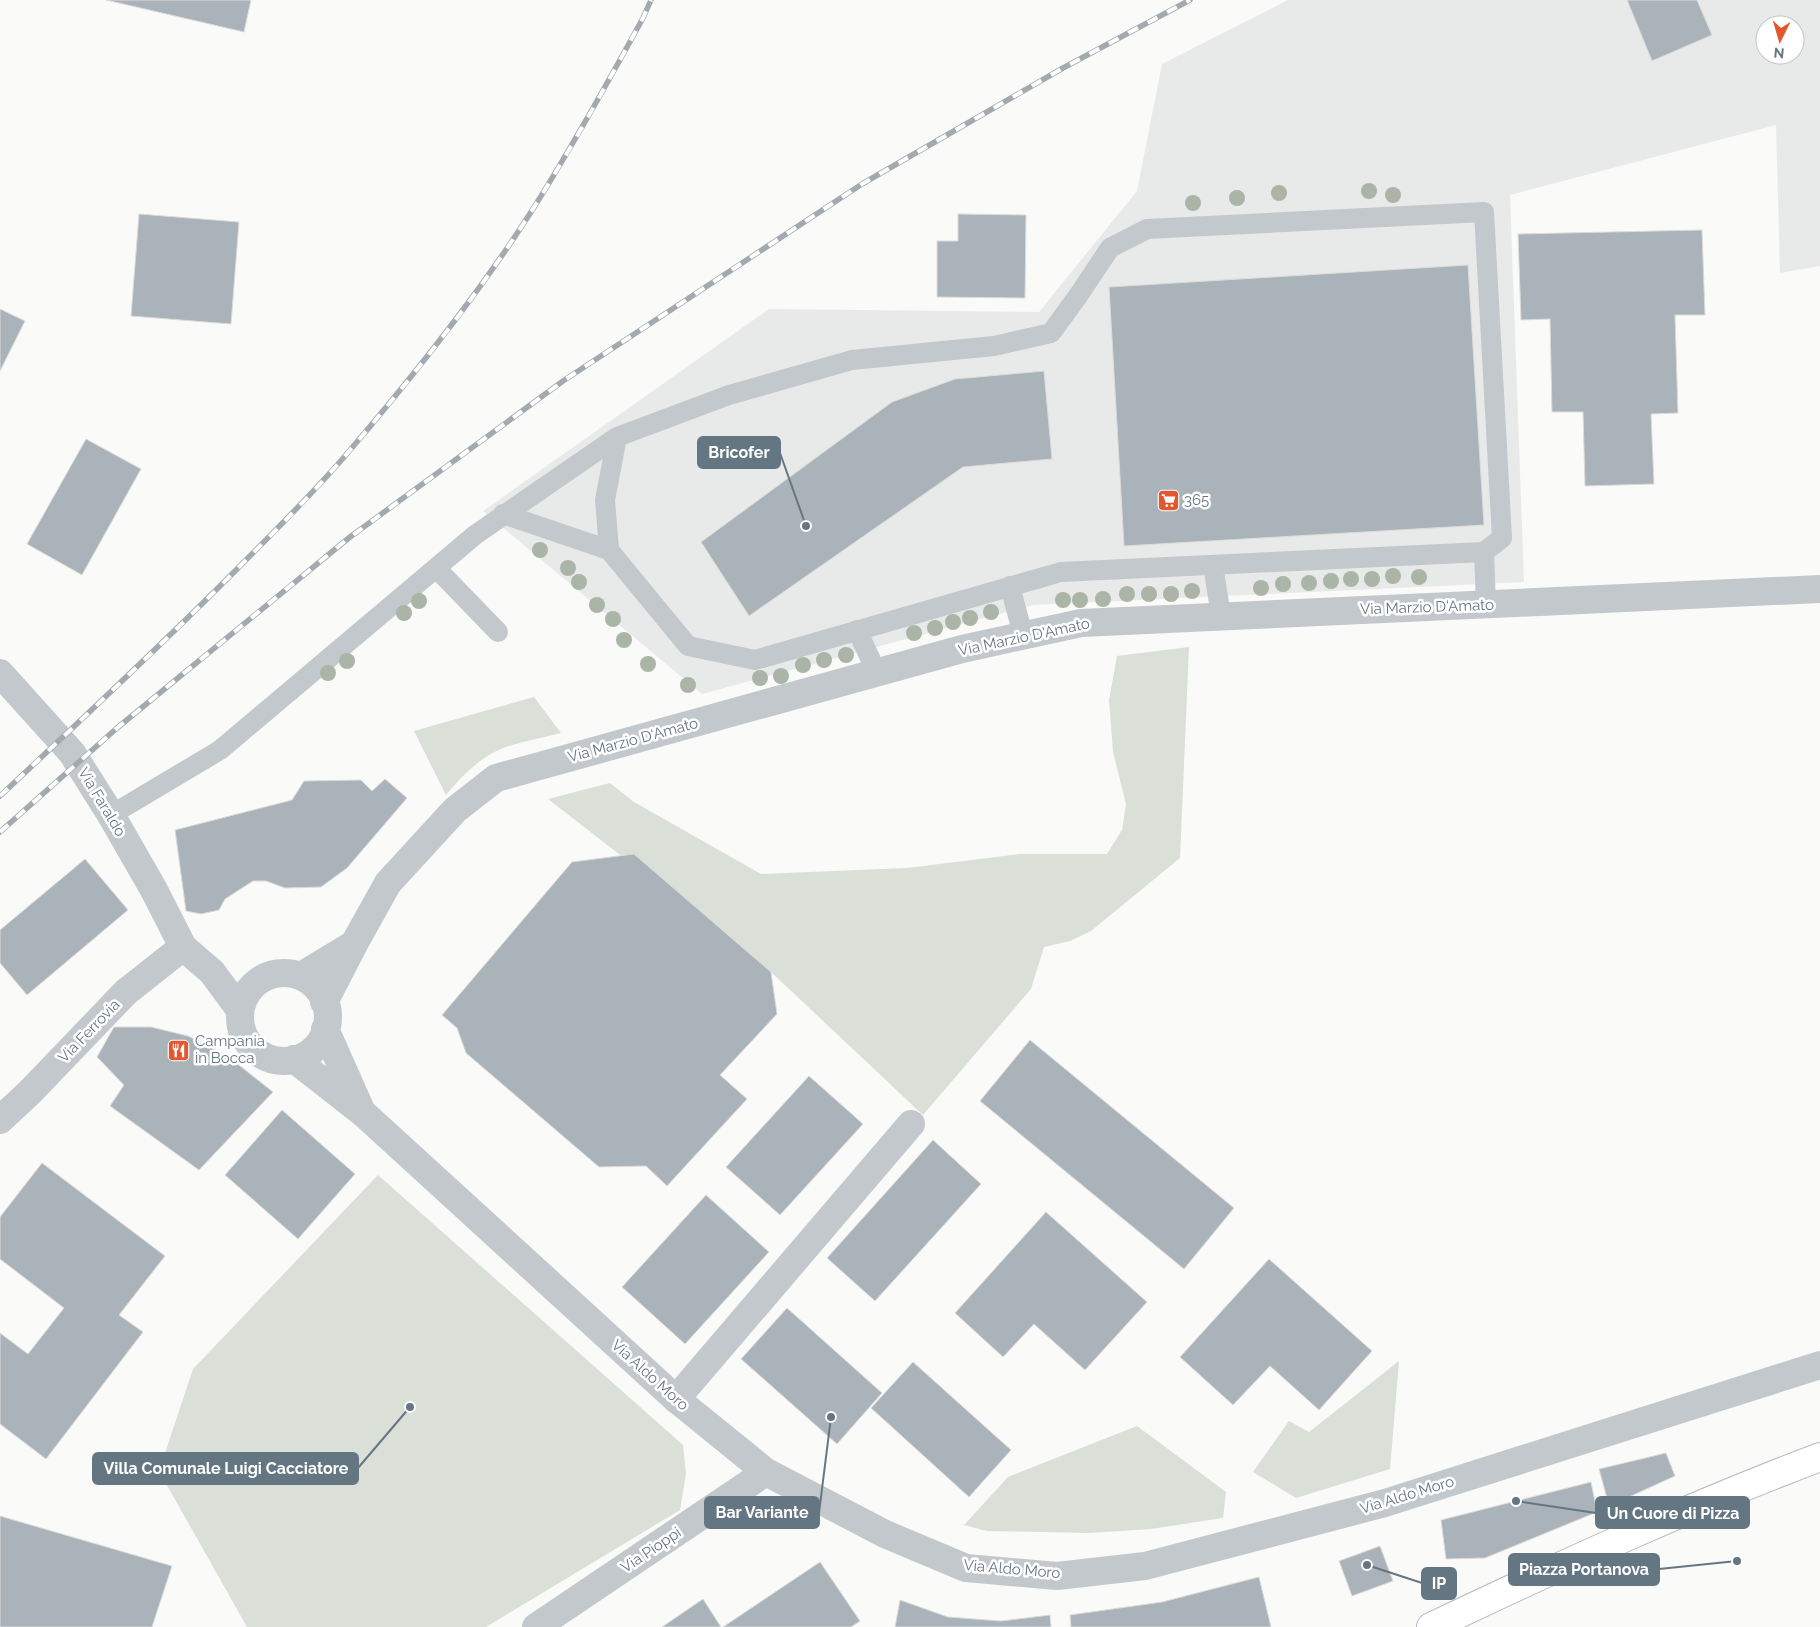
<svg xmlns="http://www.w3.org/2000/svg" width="1820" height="1627" viewBox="0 0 1820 1627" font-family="Raleway,sans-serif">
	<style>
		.built { fill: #e8e9e9; fill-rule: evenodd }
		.green { fill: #dadfd7 }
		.building { fill: #aab3b9; stroke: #dcdcda }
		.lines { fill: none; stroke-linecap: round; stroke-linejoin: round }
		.secondary-casing { stroke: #b3babf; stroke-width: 30 }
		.service { stroke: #c3c8cc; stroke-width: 20 }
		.minor { stroke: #c3c8cc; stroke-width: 28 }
		.tertiary { stroke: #c3c8cc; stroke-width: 28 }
		.secondary { stroke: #fff; stroke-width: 28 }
		.rail-casing { stroke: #a2aab0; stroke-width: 5.5 }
		.rail { stroke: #fff; stroke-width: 4; stroke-dasharray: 11; stroke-linecap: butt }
		.tree { fill: #aab4a7 }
		.labels { text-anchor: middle; stroke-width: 5; stroke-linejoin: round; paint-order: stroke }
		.poi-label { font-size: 15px; fill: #657683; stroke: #fff; text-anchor: start }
		.street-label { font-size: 15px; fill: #657683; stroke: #fff }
		.leader { fill: none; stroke: #657683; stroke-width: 2 }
		.callout-dot { fill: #657683; stroke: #fff; stroke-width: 2 }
		.callout { fill: #657683; stroke: #657683; stroke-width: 2 }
		.callout-label { font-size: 16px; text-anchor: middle; font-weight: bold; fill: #fff }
	</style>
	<rect width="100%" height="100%" fill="#fafaf8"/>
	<path class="built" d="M1288 0H1820V266L1780 273 1776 125 1510 195 1524 582 1033 605 702 694 483 511 769 309 1039 312 1137 191 1162 64ZM1765 25H1795V55H1765Z"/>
	<path class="green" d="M1189 647 1180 858 1091 931 1070 941 1044 947 1031 989 923 1115 771 972 548 799 610 783 634 802 761 874 907 868 1019 854H1107L1122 830 1126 804 1113 752 1109 700 1117 656Z
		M534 697 561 733C542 738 522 741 503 748 480 757 462 776 446 795L414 731Z
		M378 1175 683 1445 686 1474 680 1510 486 1627H247L159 1471 193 1369Z
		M1399 1361 1390 1469 1296 1498 1253 1472 1289 1421 1309 1432Z
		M1137 1426 1226 1492 1223 1518 1151 1529 1090 1533 987 1531 964 1525 1008 1477Z"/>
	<path class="building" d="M106 0H251L244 32Z
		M1627 0H1697L1712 35 1652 61Z
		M139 214 239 222 231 324 131 316Z
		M958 214 1026 215 1025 298 937 297V241H958Z
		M1702 230 1705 315H1675L1678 413 1651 414 1654 484 1585 486 1583 412H1552L1550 319 1521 320 1518 234Z
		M1468 265 1484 525 1124 546 1109 287Z
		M0 309 25 321 0 371Z
		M1044 371 1052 459 963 467 749 616 701 542 892 402 955 379Z
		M86 439 141 469 82 575 27 544Z
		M385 779 407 798 347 868 321 887 285 888 266 881H253L225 899 219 910 201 914 186 911 175 830 292 800 304 781 361 780 372 791Z
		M634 854 771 972 777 1014 720 1075 747 1099 667 1186 646 1166 599 1167 466 1053 457 1028 442 1015 572 862Z
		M85 859 128 910 27 995 0 963V930Z
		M114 1027H151L188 1036 225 1054 273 1092 199 1170 110 1106 124 1085 97 1057Z
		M1030 1040 1234 1208 1184 1269 980 1101Z
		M809 1076 863 1124 780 1215 726 1167Z
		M282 1110 355 1174 298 1239 225 1175Z
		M933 1140 981 1184 875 1301 827 1258Z
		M42 1163 165 1256 119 1315 143 1332 46 1459 0 1424V1333L28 1354 64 1308 0 1259V1217Z
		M706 1195 769 1252 685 1344 622 1287Z
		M1046 1212 1147 1302 1085 1370 1034 1324 1003 1357 955 1313Z
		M1269 1259 1372 1351 1319 1410 1270 1366 1233 1405 1180 1357Z
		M787 1308 882 1393 837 1444 741 1359Z
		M913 1362 1011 1450 969 1497 871 1408Z
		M1666 1453 1675 1476 1609 1506 1599 1469Z
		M1591 1482 1597 1512 1485 1558 1446 1559 1441 1520Z
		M0 1516 172 1566 152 1627H0Z
		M1380 1546 1393 1581 1352 1596 1339 1561Z
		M820 1562 860 1621 851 1627H723Z
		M1259 1577 1271 1627H1071L1070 1615 1162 1602Z
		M703 1599 721 1627H662Z
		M900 1600 948 1617 1001 1621 1050 1615 1051 1627H895Z"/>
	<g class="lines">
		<defs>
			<path id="secondary" d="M1431 1627C1559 1566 1688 1507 1820 1457"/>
		</defs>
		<use href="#secondary" class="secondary-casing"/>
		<path class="service" d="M609 550 605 500 617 437
			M1484 552 1486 604
			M1213 565 1221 616
			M436 568 498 632
			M1010 586 1023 635
			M857 630 877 673
			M111 815 220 750 475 535 617 437 729 395 852 360 994 346 1051 333 1078 296 1110 248 1147 229 1484 212 1502 538 1484 552 1061 572 755 660 688 646 609 550 503 514"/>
		<path class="minor" d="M301 976 354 944
			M324 1002 354 944 388 883 455 810 496 778 962 649 1081 623 1820 589
			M0 1120 30 1092 126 992 183 947
			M676 1399 911 1124
			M536 1627 766 1472"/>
		<path class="tertiary" d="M0 673 72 753 111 815 154 890 183 947 212 972 240 1010
			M240 1017a44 44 0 1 1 88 0a44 44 0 1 1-88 0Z
			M325 1029 361 1110
			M294 1059 363 1113 676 1399 766 1472 885 1534 966 1568 1057 1576 1145 1566 1385 1503 1820 1365"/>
		<use href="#secondary" class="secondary"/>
		<defs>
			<path id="rail" d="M0 796C82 719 164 643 243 563 278 528 313 493 345 456 411 379 476 298 531 212 571 149 607 84 643 18L651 0
				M0 832 117 728 350 537 563 381 862 184 1063 68 1190 0"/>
		</defs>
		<use href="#rail" class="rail-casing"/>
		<use href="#rail" class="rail"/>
	</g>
	<g class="tree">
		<circle cx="1369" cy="191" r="8"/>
		<circle cx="1279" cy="193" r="8"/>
		<circle cx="1393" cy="195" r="8"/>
		<circle cx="1237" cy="198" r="8"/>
		<circle cx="1193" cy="203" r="8"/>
		<circle cx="540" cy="550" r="8"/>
		<circle cx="568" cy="568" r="8"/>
		<circle cx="1393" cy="576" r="8"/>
		<circle cx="1419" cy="577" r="8"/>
		<circle cx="1351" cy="579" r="8"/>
		<circle cx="1372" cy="579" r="8"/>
		<circle cx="1331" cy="581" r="8"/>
		<circle cx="579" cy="582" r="8"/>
		<circle cx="1309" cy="583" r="8"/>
		<circle cx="1283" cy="584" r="8"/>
		<circle cx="1261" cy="588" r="8"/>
		<circle cx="1192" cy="591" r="8"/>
		<circle cx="1127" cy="594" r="8"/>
		<circle cx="1149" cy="594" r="8"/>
		<circle cx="1171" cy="594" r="8"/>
		<circle cx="1103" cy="599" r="8"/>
		<circle cx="1063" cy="600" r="8"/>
		<circle cx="1080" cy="600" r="8"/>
		<circle cx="419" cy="601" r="8"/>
		<circle cx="597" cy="605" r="8"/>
		<circle cx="991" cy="612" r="8"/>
		<circle cx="404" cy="613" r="8"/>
		<circle cx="970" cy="618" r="8"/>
		<circle cx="613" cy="619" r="8"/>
		<circle cx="953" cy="622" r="8"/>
		<circle cx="935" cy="628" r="8"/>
		<circle cx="914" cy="633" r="8"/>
		<circle cx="624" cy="640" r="8"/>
		<circle cx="846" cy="655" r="8"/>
		<circle cx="824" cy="660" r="8"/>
		<circle cx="347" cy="661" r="8"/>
		<circle cx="648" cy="664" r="8"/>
		<circle cx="803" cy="665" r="8"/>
		<circle cx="328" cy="673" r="8"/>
		<circle cx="781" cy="676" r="8"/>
		<circle cx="760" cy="678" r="8"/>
		<circle cx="688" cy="685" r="8"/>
	</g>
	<defs>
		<symbol id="supermarket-square" viewBox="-11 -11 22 22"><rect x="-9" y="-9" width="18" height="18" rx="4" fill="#e4572e" stroke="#fff"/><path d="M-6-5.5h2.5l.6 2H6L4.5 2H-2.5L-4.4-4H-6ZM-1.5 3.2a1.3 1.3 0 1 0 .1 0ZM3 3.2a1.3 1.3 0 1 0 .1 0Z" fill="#fff"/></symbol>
		<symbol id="restaurant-square" viewBox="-11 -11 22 22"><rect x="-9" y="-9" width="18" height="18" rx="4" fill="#e4572e" stroke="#fff"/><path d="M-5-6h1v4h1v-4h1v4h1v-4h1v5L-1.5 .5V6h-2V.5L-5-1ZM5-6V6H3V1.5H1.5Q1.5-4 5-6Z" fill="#fff"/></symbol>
	</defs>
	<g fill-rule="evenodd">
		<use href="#supermarket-square" x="1156" y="488" width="25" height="25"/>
		<use href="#restaurant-square" x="166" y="1038" width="25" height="25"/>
	</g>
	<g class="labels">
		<g class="poi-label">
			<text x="1184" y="505">365</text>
			<text x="195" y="1046">Campania<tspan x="195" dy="17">in Bocca</tspan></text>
		</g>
		<g class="street-label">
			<text transform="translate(1427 607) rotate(-2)" y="5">Via Marzio D'Amato</text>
			<text transform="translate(1024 637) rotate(-12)" y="5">Via Marzio D'Amato</text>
			<text transform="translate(633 740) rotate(-15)" y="5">Via Marzio D'Amato</text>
			<text transform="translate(102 802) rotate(59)" y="5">Via Faraldo</text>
			<text transform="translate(89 1031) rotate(-46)" y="5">Via Ferrovia</text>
			<text transform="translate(650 1375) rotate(42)" y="5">Via Aldo Moro</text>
			<text transform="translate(1407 1495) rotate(-17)" y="5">Via Aldo Moro</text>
			<text transform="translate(651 1550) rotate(-34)" y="5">Via Pioppi</text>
			<text transform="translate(1012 1569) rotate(5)" y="5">Via Aldo Moro</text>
		</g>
	</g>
	<path class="leader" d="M806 526L780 453M410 1407L358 1468M831 1417L819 1513M1516 1501L1596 1513M1737 1561L1659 1569M1367 1565L1422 1583"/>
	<g class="callout-dot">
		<circle cx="806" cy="526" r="5"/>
		<circle cx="410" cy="1407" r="5"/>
		<circle cx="831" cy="1417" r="5"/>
		<circle cx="1516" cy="1501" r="5"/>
		<circle cx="1737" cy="1561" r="5"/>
		<circle cx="1367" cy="1565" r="5"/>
	</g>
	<g class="callout">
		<rect x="698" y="437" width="82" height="31" rx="5"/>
		<rect x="93" y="1453" width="265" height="31" rx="5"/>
		<rect x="705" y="1497" width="114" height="31" rx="5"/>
		<rect x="1596" y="1497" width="153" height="31" rx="5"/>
		<rect x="1509" y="1554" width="150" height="31" rx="5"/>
		<rect x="1422" y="1568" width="34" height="31" rx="5"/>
	</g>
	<g class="callout-label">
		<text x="739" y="458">Bricofer</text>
		<text x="226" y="1474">Villa Comunale Luigi Cacciatore</text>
		<text x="762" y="1518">Bar Variante</text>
		<text x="1673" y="1519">Un Cuore di Pizza</text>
		<text x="1584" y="1575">Piazza Portanova</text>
		<text x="1439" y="1589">IP</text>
	</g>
	<g transform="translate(1780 40) rotate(185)"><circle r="24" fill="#ffffff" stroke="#c1c8cd"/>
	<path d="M0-4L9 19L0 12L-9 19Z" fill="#e4572e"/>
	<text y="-8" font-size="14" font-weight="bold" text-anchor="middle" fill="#657683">N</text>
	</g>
</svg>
